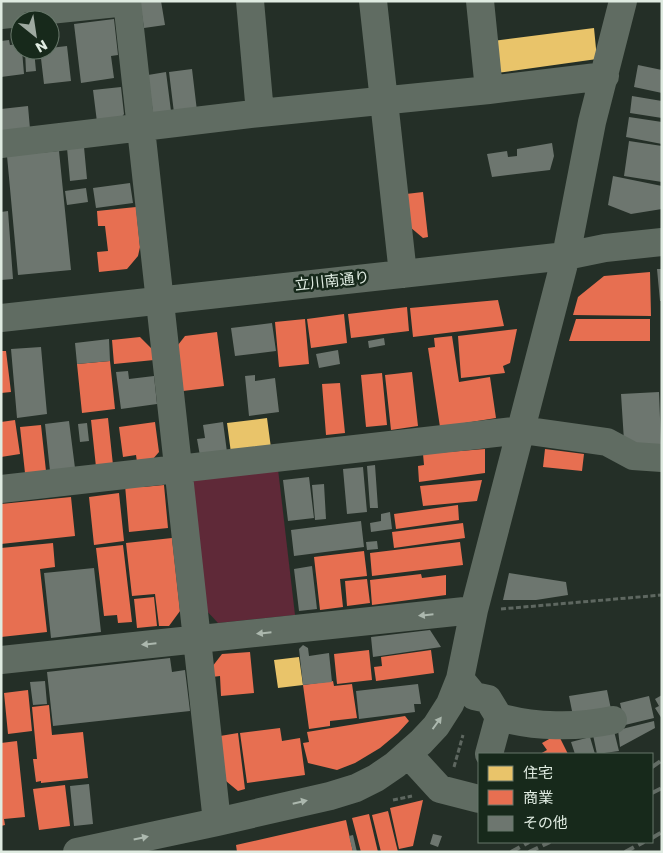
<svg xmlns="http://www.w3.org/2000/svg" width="663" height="853" viewBox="0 0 663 853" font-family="Poppins,'Noto Sans JP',sans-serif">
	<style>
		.green { fill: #5f2938 }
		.homes { fill: #e9c46a }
		.shops { fill: #e76f51 }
		.building { fill: #6d766f }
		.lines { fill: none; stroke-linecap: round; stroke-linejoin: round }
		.path { stroke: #5e6760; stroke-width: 3; stroke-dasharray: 5 2.5; stroke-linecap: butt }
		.minor { stroke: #606c62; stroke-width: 28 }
		.rail { stroke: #626b64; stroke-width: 4; stroke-dasharray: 10 5; stroke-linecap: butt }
		.oneway { fill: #acb8ae }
		.labels { text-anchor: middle; stroke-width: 5; stroke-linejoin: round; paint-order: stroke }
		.street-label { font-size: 15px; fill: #dfebe1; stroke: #17291b }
	</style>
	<rect width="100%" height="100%" fill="#242f27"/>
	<path class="green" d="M278 469 295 615 218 623 205 609 191 485 196 478Z"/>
	<path class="homes" d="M594 28 597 59 497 73 493 41Z
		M267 418 271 448 231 453 227 423Z
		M299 657 303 685 278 688 274 660Z"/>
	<path class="shops" d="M423 192 428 237 423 238 410 227 406 194Z
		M136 207 140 247 138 256 127 269 99 272 97 252 108 251 105 226H98L97 211Z
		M650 272 651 316 573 315 578 297 604 276Z
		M498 300 504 326 413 337 410 308Z
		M407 307 409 331 351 338 348 314Z
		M344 314 347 343 311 348 307 319Z
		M305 319 309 364 279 367 275 322Z
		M576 319H650V341H569Z
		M517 329 510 363 503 366 505 373 461 378 458 336Z
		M217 332 224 386 183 391 178 345 185 336Z
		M452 336 459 382 490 377 496 418 440 427 428 348 435 347 434 338Z
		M140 337 153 350 154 360 114 364 112 340Z
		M1 351H6L11 392 1 393Z
		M110 361 115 409 82 413 77 364Z
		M412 372 418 426 391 430 385 375Z
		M382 373 387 425 366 427 361 375Z
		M340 383 345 433 326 435 322 384Z
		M108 418 113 465 96 467 91 420Z
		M15 420 20 454 1 457V422Z
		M155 422 159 452 152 460 137 462 136 455 123 457 119 427Z
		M41 425 46 471 25 473 20 427Z
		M485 449V473L419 482 418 466 424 465 423 454Z
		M545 449 584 454 582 471 543 467Z
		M482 480 477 501 423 506 420 486Z
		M142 483 143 487 164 485 168 528 129 532 125 485Z
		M119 493 124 541 94 545 89 497Z
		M71 497 75 536 1 544V504Z
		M458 505 459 520 396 529 394 514Z
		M463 523 465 538 394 548 392 532Z
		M172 538 180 611 169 626H159L155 594 132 596 126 543Z
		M460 542 463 565 372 576 370 553Z
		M53 543 55 567 40 569 47 632 1 637V548Z
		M123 545 132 622 118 623 117 615 104 616 96 548Z
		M364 551 367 576 340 579 343 607 320 610 314 557Z
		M421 574 422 578 446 575V595L372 605 370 580Z
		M367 579 370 603 347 606 345 581Z
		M154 597 157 626 137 628 134 599Z
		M369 650 372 680 337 684 334 654Z
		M431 650 434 673 376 681 374 667 382 666 381 657Z
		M250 652 254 693 221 696 220 676 212 677V667L222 654Z
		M333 681 334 686 352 684 357 718 330 721V726L309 729 303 685Z
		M28 690 32 731 8 734 4 693Z
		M49 705 52 735 83 732 88 778 41 783V781L36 782 33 759H37L32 707Z
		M405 716 409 721 398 733 380 748 355 763 337 770 308 763 303 743 309 742 307 732Z
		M280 728 282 741 300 738 305 775 247 783 240 733Z
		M238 733 245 789 238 791 226 781 220 736Z
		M558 734 568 754H540L547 750 542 743Z
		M17 741 25 817 4 819 5 825 1 826V743Z
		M65 785 70 826 39 830 33 789Z
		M423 800 413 846 399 849 390 808Z
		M388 811 398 852H381L372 815Z
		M369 814 378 852H361L352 818Z
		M346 820 353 852H237L236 845Z"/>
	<path class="building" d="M161 1 165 25 144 28 140 2Z
		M114 19 118 55 111 56 114 78 81 83 74 24Z
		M9 40 10 45 20 44V50H22L24 74 1 77V41Z
		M67 46 71 81 44 84 40 50H50V48Z
		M25 50H34L36 71 26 72Z
		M638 65 662 70V93L634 87Z
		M192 69 197 111 174 113 169 72Z
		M166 72 171 111 153 113 148 75Z
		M121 87 124 114 119 121 97 122 93 90Z
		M632 96 662 101V118L630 113Z
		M28 106 30 129 1 133V109Z
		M629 117 662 122V144L626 137Z
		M629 141 662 146V182L624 176Z
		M552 143 554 156 550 170 492 177 487 154 507 151 508 157 517 156V149Z
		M84 147 87 179 70 181 67 148Z
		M59 151 71 270 18 275 7 156Z
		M613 176 662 186V209L631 214 608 205Z
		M130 183 133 203 96 208 93 188Z
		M86 188 88 202 67 205 65 191Z
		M8 211 13 279 1 280V212Z
		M657 269H662V301H660Z
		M272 323 276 351 235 356 231 328Z
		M384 338 385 345 369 348 368 341Z
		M109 339 110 361 77 364 75 343Z
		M41 347 47 414 17 418 11 349Z
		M338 350 340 364 319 368 316 354Z
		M128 371 129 379 154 376 157 404 121 409 116 372Z
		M255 375V381L275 378 279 412 249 416 245 376Z
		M659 392 661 444 632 445 624 441 621 394Z
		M69 421 75 468 50 471 45 424Z
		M223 422 227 452 200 456 197 439 205 438 203 425Z
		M87 423 89 441 80 442 78 424Z
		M375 465 378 508H370L367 466Z
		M363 467 367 512 347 514 343 469Z
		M309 477 314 518 288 521 283 480Z
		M324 484 326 519 315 520 312 485Z
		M390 512 392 529 371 532 370 523 381 521V514Z
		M361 521 364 547 294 556 291 530Z
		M377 541 378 549 367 550 366 542Z
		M312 566 317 609 299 611 294 569Z
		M94 568 101 632 51 638 44 573Z
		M509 573 566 582 568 595 536 600H503Z
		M430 630 441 647 373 657 371 637Z
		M303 645 308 648 309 656 329 653 332 682 303 685 299 649Z
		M170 658 172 672 185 670 190 711 53 726 47 672Z
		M45 681 47 704 33 705 30 682Z
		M418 684 421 704H414L415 712 359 719 356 691Z
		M607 690 612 714 574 721 569 696Z
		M662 695V719L655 708 659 706 655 699Z
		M649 696 654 718 625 725 620 703Z
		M654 721 655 728 620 747 618 730Z
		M614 731 619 751 597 754 593 735Z
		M590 737 595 754H575L571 742Z
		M89 784 93 824 74 826 70 786Z
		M433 834 442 836 438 847 430 844Z
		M353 835 357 852H353L349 836Z"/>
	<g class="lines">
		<path class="path" d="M501 609 662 595
			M454 767 463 735
			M393 800 412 796"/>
		<path class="minor" d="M127 1 217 822
			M250 1 260 113
			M373 1 403 274
			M480 1 489 90
			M1 15 127 2
			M1 144 260 113 489 90 605 76
			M1 318 566 256 605 248 662 242
			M1 489 522 430 607 442 633 456 662 458
			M1 660 474 610
			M460 679 474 696 488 699 499 717C535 727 576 728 613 720
			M408 754 440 789 479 799
			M489 754 499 717
			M77 852 217 822 330 796 356 788 376 778 395 765 421 742 436 726 450 704 460 679 474 610 566 256 592 122 623 1"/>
		<path class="rail" d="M652 767 662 760
			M652 793 662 788
			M652 838 662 832
			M511 852 529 842
			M529 852 550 842
			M625 852 644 842"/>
	</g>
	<defs><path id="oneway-solid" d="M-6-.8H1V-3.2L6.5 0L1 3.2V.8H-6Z" transform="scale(1.25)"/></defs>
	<g class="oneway">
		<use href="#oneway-solid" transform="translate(426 615) rotate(174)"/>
		<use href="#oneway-solid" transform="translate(264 633) rotate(174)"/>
		<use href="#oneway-solid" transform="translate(149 644) rotate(174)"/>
		<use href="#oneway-solid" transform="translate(437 723) rotate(-54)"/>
		<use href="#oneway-solid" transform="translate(300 802) rotate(-13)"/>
		<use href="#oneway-solid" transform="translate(141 838) rotate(-12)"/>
	</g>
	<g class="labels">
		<g class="street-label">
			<text transform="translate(332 281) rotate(-6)" y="5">立川南通り</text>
		</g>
	</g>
	<rect width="663" height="853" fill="none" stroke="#dfebe1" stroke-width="5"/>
	<rect x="478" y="753" width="175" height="90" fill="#17291b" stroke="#67776a"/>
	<rect x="488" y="766" width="25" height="15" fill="#e9c46a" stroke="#67776a"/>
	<text x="523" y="778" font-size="15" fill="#dfebe1">住宅</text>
	<rect x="488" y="790" width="25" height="15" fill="#e76f51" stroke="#67776a"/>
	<text x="523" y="803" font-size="15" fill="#dfebe1">商業</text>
	<rect x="488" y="816" width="25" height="15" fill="#6d766f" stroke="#67776a"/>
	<text x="523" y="828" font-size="15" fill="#dfebe1">その他</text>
	<g transform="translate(35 35) rotate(150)"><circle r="24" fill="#17291b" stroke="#67776a"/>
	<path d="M0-4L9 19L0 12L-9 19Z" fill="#9ea9a0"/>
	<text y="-8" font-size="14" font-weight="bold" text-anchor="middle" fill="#dfebe1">N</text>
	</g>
</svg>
